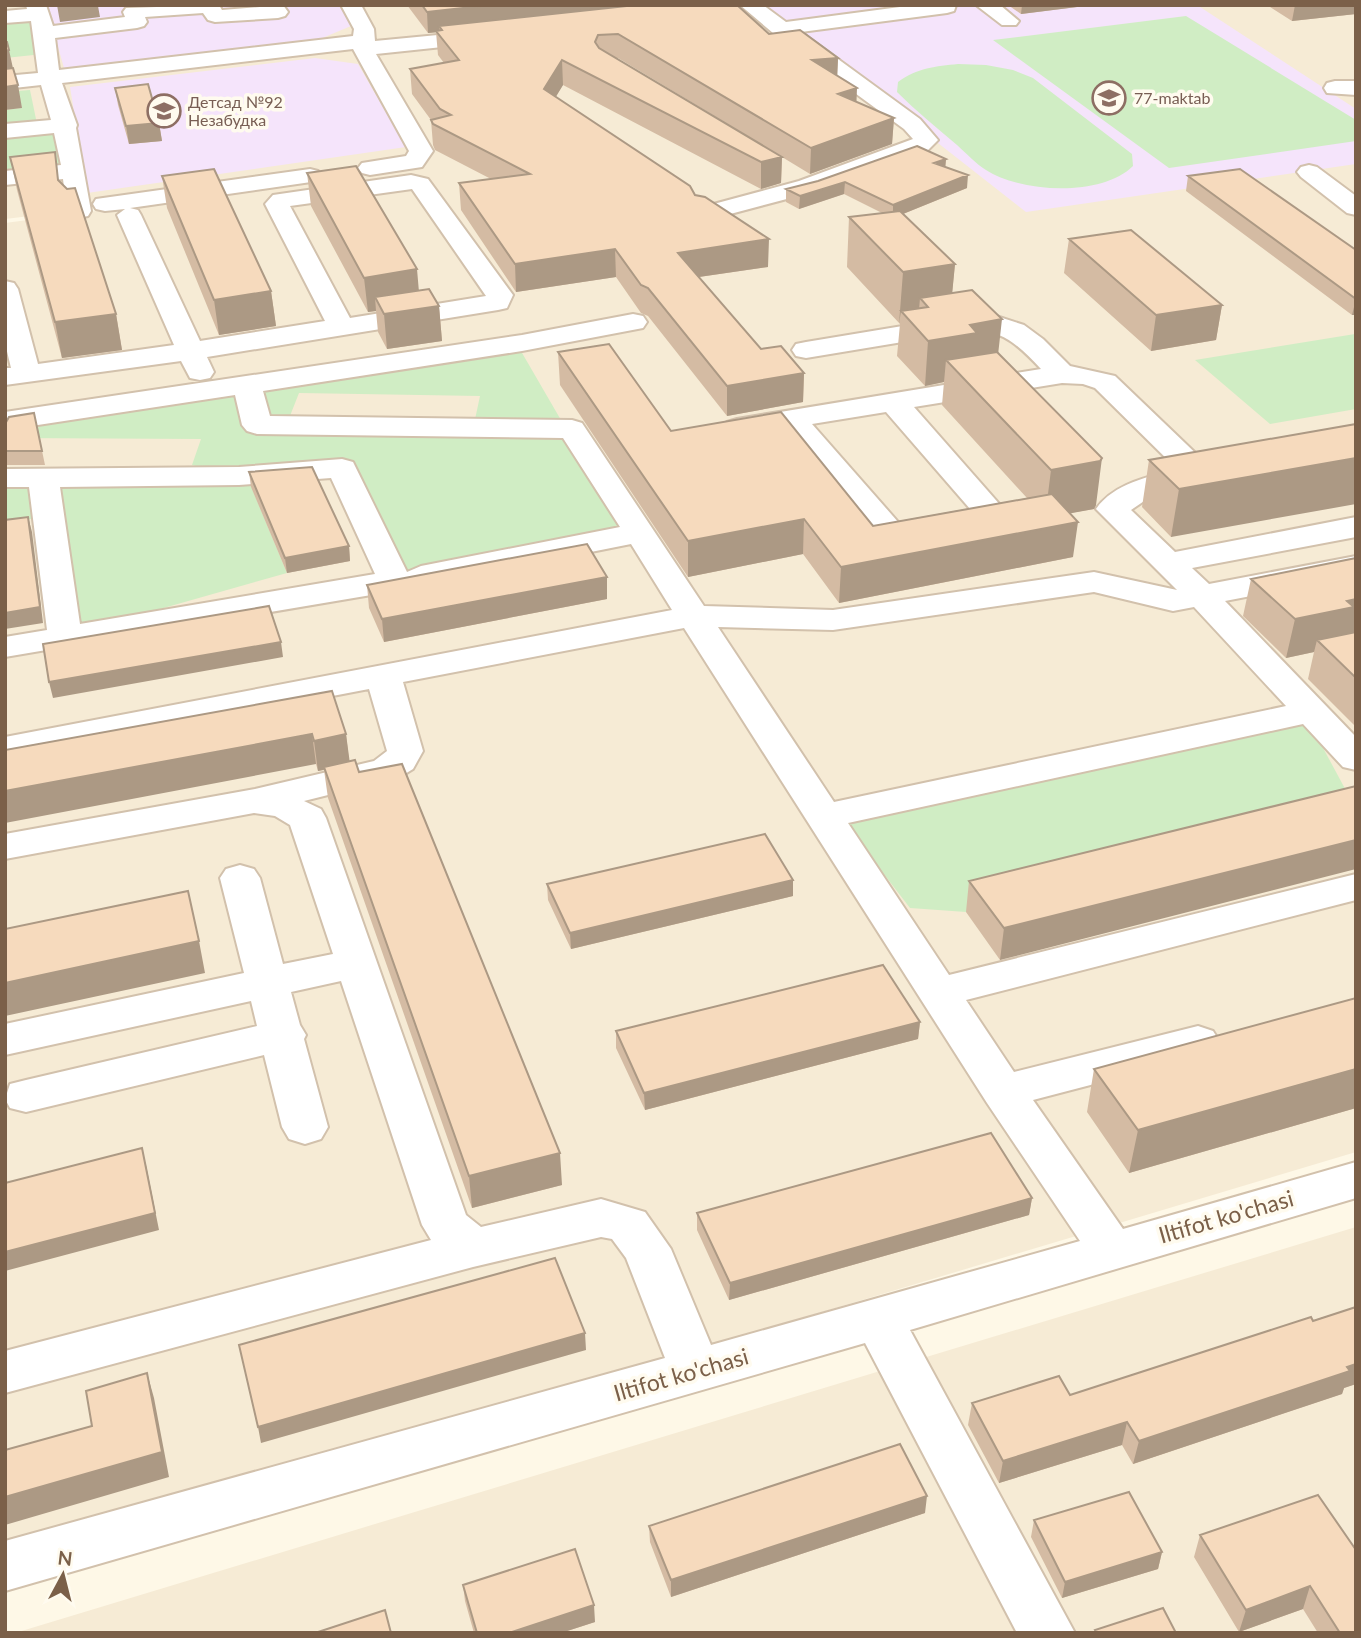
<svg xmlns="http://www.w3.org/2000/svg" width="1361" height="1638" viewBox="0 0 1361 1638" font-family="Lato,sans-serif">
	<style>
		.residential { fill: #f6ebd5 }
		.education { fill: #f5e4fb }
		.green { fill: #d0edc4 }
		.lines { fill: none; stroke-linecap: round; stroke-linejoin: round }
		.minor-casing { stroke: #d2c1ac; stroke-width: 4 }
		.minor { fill: #fff; fill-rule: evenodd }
		.wall { fill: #d4bba3; fill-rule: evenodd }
		.shaded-wall { fill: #ac9984 }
		.building { fill: #f6dabd; stroke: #ac9984; stroke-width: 2 }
		.labels { text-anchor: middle; stroke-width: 7; stroke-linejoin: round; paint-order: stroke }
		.far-education-label { font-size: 16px; fill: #785e54; stroke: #fffbef; text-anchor: start }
		.near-street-label { font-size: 23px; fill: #7b6049; stroke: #fffbef }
	</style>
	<rect width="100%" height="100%" fill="#fef8e7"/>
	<path class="residential" d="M5 5H1356V1152L5 1557V223L325 181 5 219Z
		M1356 1227V1633H15Z"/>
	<path class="education" d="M46 5H339L351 26 320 39 64 68Z
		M762 5H1197L1356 109V164L1026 212Z
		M315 58 358 64 406 147 87 193 70 87Z"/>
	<path class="green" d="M34 16 43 54 5 58V23Z
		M1186 16 1356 120V141L1169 168 993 40Z
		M958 64 986 65 1013 70 1033 78 1132 154 1133 166C1102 197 1022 193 986 170 976 164 966 153 957 145 937 128 916 111 897 92L898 82C917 68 936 66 958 64Z
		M30 90 37 124 5 127V110L22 108 18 91Z
		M60 127 65 164 5 172V133Z
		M1355 334 1356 409 1270 424 1195 360Z
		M518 346 565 427 474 424 480 396 299 393 288 421 569 432 639 533 395 581 342 468 239 476 192 465 201 439 9 438 5 421Z
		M43 476 250 484 287 573 65 636 48 517 5 522V478Z
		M1309 722 1356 809 966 912 910 908 843 821Z"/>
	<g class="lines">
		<defs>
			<path id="minor" d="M26 5H46L53 26 125 17 123 12 126 8 219 5 222 10 283 5 288 12 285 16 278 18 215 22 208 20 203 13 145 17 147 22 144 26 137 28 55 38 59 70 353 36 354 29 341 5H361L374 29 375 41 490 30 497 32 500 36 497 40 490 42 376 54 433 151 422 167 370 175 362 173 358 168 362 163 406 156 409 151 353 49 62 83 77 125 76 128 91 211 88 216 79 218 70 216 67 211 63 179 5 185V171L61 165 54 133 5 138V124L51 120 41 85 5 89V76L38 73 31 21 5 23V11L27 9Z
				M740 5H763L786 22 915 5H956L954 11 947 13 801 32 920 119 938 140 926 152 817 191 704 221 695 219 692 214 695 209 799 181 913 139 904 129 773 33Z
				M976 5H1000L1019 21 1016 25H1002Z
				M1335 81H1356V95L1327 93 1324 88 1327 83Z
				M1309 165 1317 167 1356 196V215L1347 213 1301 177 1297 172 1301 167Z
				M310 169 318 171 322 176 318 181 130 208 138 210 141 215 200 341 325 321 265 204 273 195 411 175 428 179 513 295 507 308 498 310 207 357 214 372 210 378 200 380 190 378 181 361 5 385V368H11L5 343V281L14 283 18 289 38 364 174 345 117 215 125 209 105 211 96 209 93 204 96 199ZM412 189 486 296 350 318 290 206Z
				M633 314 643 316 647 322 643 328 522 351 263 391 270 416 572 420 582 423 704 606 833 610 1094 572 1177 590 1096 509C1114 483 1149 477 1177 469L1095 388 1083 384 1062 383 914 407 1009 515 1004 522 993 524 891 544 880 541 784 429 737 437 727 434 722 428 727 422 737 419 1041 369C1021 348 1005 331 975 330L806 358 796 356 792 350 796 344 806 342 975 314H990L1024 325 1043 339 1070 366 1115 376 1209 466 1213 472 1209 478 1150 497 1131 510 1175 552 1356 517V537L1192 568 1209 584 1356 556V576L1225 601 1356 737V770L1343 767 1303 724 848 823 949 975 1356 874V900L966 1000 1014 1072 1198 1026 1213 1031 1220 1042 1213 1053 1033 1100 1123 1229 1356 1162V1198L910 1330 1075 1633H1017L865 1343 5 1591V1541L665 1358 626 1258 612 1239 601 1237 473 1267 5 1393V1351L431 1240 422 1225 341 981 291 992 300 1025 306 1035 304 1039 328 1127 321 1139 305 1144 289 1139 282 1127 264 1055 26 1112 10 1108 5 1099 10 1084 26 1080 257 1026 251 1001 5 1055V1024L244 973 220 878 226 869 240 865 254 869 260 878 283 964 333 954 290 825 275 816 254 813 5 859V834L255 789 374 761 387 751 369 689 5 759V737L672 610 631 544 421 586 410 583 407 588 395 591 5 657V637L47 630 29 487H5V469L239 467 342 459 353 462 407 572 421 566 620 527 563 438 257 434 247 431 242 425 235 395 5 430V412L522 335ZM886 412 971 510 899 523 812 424ZM331 478 375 574 80 624 60 487 239 485ZM1094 592 1173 611 1194 607 1286 706 834 802 718 627 833 630ZM684 628 987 1103 1080 1241 711 1345 671 1249 645 1212 601 1199 481 1227 466 1215 326 818 321 809 304 801 400 777 413 769 423 751 403 682Z"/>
		</defs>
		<use href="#minor" class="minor-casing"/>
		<use href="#minor" class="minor"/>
	</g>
	<path class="wall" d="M407 5H737L769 34 838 58 837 76 856 102 894 118 892 144 810 174 782 157 781 183 761 189 563 85 555 97 695 195 768 267 699 277 761 349 804 373 803 402 727 416 648 316 641 313 616 277 516 292 461 210 459 183 491 179 435 150 433 145 431 120 412 94 410 69 444 63 438 55 436 32 428 33ZM616 58H618L751 138Z
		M1008 5H1093L1021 14Z
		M1267 5H1356V14L1292 21Z
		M115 88 159 123 162 141 129 144 118 105Z
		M10 157 61 182 116 314 122 350 62 358 17 190Z
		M946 159 945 167 967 188 903 214 955 264 952 293 999 354 1096 505 1094 509 1070 513 1073 557 839 603 803 554 688 577 560 385 558 352 671 431 873 526 1027 498 942 405 944 382 925 386 897 356 900 324 847 267 849 217 882 213 844 194 799 209 786 202V189Z
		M307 173 419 290 439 306 442 341 387 349 378 332 376 311 368 312 311 206Z
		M162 176 271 291 276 326 219 335 167 208Z
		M1188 176 1356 250V315H1352L1186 191Z
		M1069 239 1222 305 1216 340 1151 351 1064 273Z
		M34 413 45 465H5V424Z
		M1356 424 1171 537 1142 507 1149 460Z
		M249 472 349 546 350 561 287 573 251 487Z
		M1356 558V727L1308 679 1314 652 1286 658 1243 616 1251 579Z
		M367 585 607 599 384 642 369 608Z
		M346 734 349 761 359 772 562 1185 472 1208 328 798 324 770 318 771 316 764 5 750Z
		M1356 786 1000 960 966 912 969 881Z
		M793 880V896L571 949 548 900 547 884Z
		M1356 998V1108L1129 1173 1087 1112 1094 1069Z
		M920 1022 918 1039 645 1110 616 1048V1031Z
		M1032 1198 1029 1215 729 1300 697 1230V1213Z
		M1356 1307V1384L1344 1388 1342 1394 1133 1464 1122 1445 999 1483 968 1425 972 1403 1070 1395Z
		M1318 1495 1356 1633H1318L1303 1609 1239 1632 1194 1557 1200 1535Z
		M925 1513 671 1597 650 1542 649 1526Z
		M1034 1520 1162 1552 1158 1569 1062 1598 1031 1537Z
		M463 1585 595 1622 561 1633H474L465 1601Z"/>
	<path class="shaded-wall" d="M57 5H109L98 6 100 17 60 22Z
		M490 5H694L442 30 439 26 440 32 428 33 427 12Z
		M1022 5H1093L1021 14Z
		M1295 5H1356V14L1292 21Z
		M9 50 14 73 5 74V51Z
		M838 58 837 82 812 60Z
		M562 60 563 85 545 115 544 89Z
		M18 85 22 108 5 110V87Z
		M857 88 856 114 838 94Z
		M894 118 892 144 810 174 811 148Z
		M159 123 162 141 129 144 126 126Z
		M782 157 781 183 761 189V162Z
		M946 159 945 171 934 163Z
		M968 175 967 188 893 218V205Z
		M845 182 844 194 799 209 800 196Z
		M769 239 768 267 678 280V253Z
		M615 249 616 277 516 292 515 264Z
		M955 264 950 316 928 307 920 298 918 321 901 311 899 324 903 272Z
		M417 269 420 304 375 297 376 311 368 312 364 278Z
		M271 291 276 326 219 335 214 300Z
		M1356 299V315H1352Z
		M1222 305 1216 340 1151 351 1156 315Z
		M439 306 442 341 387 349 384 314Z
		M116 314 122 350 62 358 55 322Z
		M1002 319 997 364 946 360 944 382 925 386 928 341 970 325Z
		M804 373 803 402 727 416V386Z
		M1102 458 1096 505 1094 509 1045 518 1051 470Z
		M1356 458V504L1171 537 1179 489Z
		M28 517 32 532 43 623 5 629V613Z
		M804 519 803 554 688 577V541Z
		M1078 522 1073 557 839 603 841 567Z
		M349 546 350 561 287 573 285 558Z
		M607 577V599L384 642 382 619Z
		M1356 599V635L1317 640 1314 652 1286 658 1295 619 1347 601Z
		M281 642 283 657 53 698 49 682Z
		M312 734 316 764 5 823V791Z
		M346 734 350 764 318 771 314 741Z
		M1356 840V869L1000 960 1004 928Z
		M793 880V896L571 949 570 933Z
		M199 941 205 973 5 1016V983Z
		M920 1022 918 1039 645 1110 644 1093Z
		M1356 1069V1108L1129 1173 1138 1130Z
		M560 1153 562 1185 472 1208 469 1176Z
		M146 1165 159 1230 5 1271V1252Z
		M1032 1198 1029 1215 729 1300 730 1283Z
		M585 1333 586 1350 261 1443 258 1427Z
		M1356 1364V1384L1344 1388 1342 1394 1133 1464 1139 1441Z
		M147 1373 154 1398 169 1477 5 1525V1497L162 1452Z
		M1127 1422 1122 1445 999 1483 1003 1461Z
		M927 1496 925 1513 671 1597V1580Z
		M1162 1552 1158 1569 1062 1598 1065 1582Z
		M1310 1586 1303 1609 1239 1632 1246 1610Z
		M594 1605 595 1622 561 1633H509Z"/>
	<path class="building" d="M422 5H490L427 12Z
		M636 5H737L769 34 800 30 838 58 812 60 857 88 838 94 894 118 811 148 618 34 598 35 595 42 599 48 782 157 761 162 562 60 544 89 690 186 695 195 705 197 769 239 678 253 761 349 781 346 804 373 727 386 648 288 641 285 615 249 515 264 459 183 530 174 433 124 431 120 451 115 440 109 410 69 459 60 436 31 442 30 439 26Z
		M5 42H7L9 50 5 51Z
		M13 68 18 85 5 87V69Z
		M148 84 159 123 126 126 115 88Z
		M917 146 946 159 934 163 968 175 893 205 845 182 800 196 786 189 818 181Z
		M55 152 58 180 67 189 75 188 116 314 55 322 10 157Z
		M356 166 417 269 364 278 307 173Z
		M214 169 271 291 214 300 162 176Z
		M1240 169 1356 250V299L1188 176Z
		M900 211 955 264 903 272 849 217Z
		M1131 230 1222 305 1156 315 1069 239Z
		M429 289 439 306 384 314 375 297Z
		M972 290 1002 319 970 325 977 333 928 341 901 311 928 307 920 298Z
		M609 344 671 431 781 412 873 526 1052 494 1078 522 841 567 804 519 688 541 558 352Z
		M997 352 1102 458 1100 461 1051 470 946 360Z
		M34 413 42 451H5V424L9 417Z
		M1356 424V458L1179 489 1149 460Z
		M312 467 349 546 285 558 249 472Z
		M28 517 40 607 5 613V520Z
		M587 544 607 577 382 619 367 585Z
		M1356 558V599L1347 601 1354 607 1295 619 1251 579Z
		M269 606 281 642 49 682 43 644Z
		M1356 632V678L1317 640Z
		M332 691 346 734 314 741 312 734 5 791V750Z
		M355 760 359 772 402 764 560 1153 469 1176 324 767Z
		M1356 786V840L1004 928 969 881Z
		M765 834 793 880 570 933 547 884Z
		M188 891 199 941 5 983V929Z
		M883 965 920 1022 644 1093 616 1031Z
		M1356 998V1069L1138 1130 1094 1069Z
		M991 1133 1032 1198 730 1283 697 1213Z
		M142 1148 155 1213 5 1252V1183Z
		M555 1258 585 1333 258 1427 239 1345Z
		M1356 1307V1364L1347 1367 1350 1371 1139 1441 1127 1422 1003 1461 972 1403 1059 1376 1070 1395 1311 1317 1313 1321Z
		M147 1373 162 1452 5 1497V1450L92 1426 86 1391Z
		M900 1444 927 1496 671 1580 649 1526Z
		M1129 1492 1162 1552 1065 1582 1034 1520Z
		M1318 1495 1356 1550V1633H1340L1310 1586 1246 1610 1200 1535Z
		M575 1549 594 1605 509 1633H477L463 1585Z
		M1163 1608 1176 1633H1097L1095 1630Z
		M385 1610 391 1633H315Z"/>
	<defs>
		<symbol id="school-ring" viewBox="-11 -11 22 22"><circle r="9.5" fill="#fffbef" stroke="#8d6e63" stroke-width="1.5"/><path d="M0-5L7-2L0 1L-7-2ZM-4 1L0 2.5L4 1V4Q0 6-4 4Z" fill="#8d6e63"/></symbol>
	</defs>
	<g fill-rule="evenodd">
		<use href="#school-ring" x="1090" y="79" width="38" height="38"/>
		<use href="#school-ring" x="145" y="92" width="38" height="38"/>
	</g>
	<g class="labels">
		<g class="far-education-label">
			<text x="1134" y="104">77-maktab</text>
			<text x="188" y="108">Детсад №92<tspan x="188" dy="18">Незабудка</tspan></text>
		</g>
		<g class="near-street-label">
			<text transform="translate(1226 1217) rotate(-16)" y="8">Iltifot ko'chasi</text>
			<text transform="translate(681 1375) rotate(-16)" y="8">Iltifot ko'chasi</text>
		</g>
	</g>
	<rect width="1361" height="1638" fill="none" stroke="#7b6049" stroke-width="14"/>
	<g transform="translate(63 1575) rotate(7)" stroke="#fffbef" stroke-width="5" paint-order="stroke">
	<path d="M0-5L12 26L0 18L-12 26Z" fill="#7b6049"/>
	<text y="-10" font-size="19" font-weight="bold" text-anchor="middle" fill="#7b6049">N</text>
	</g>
</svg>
